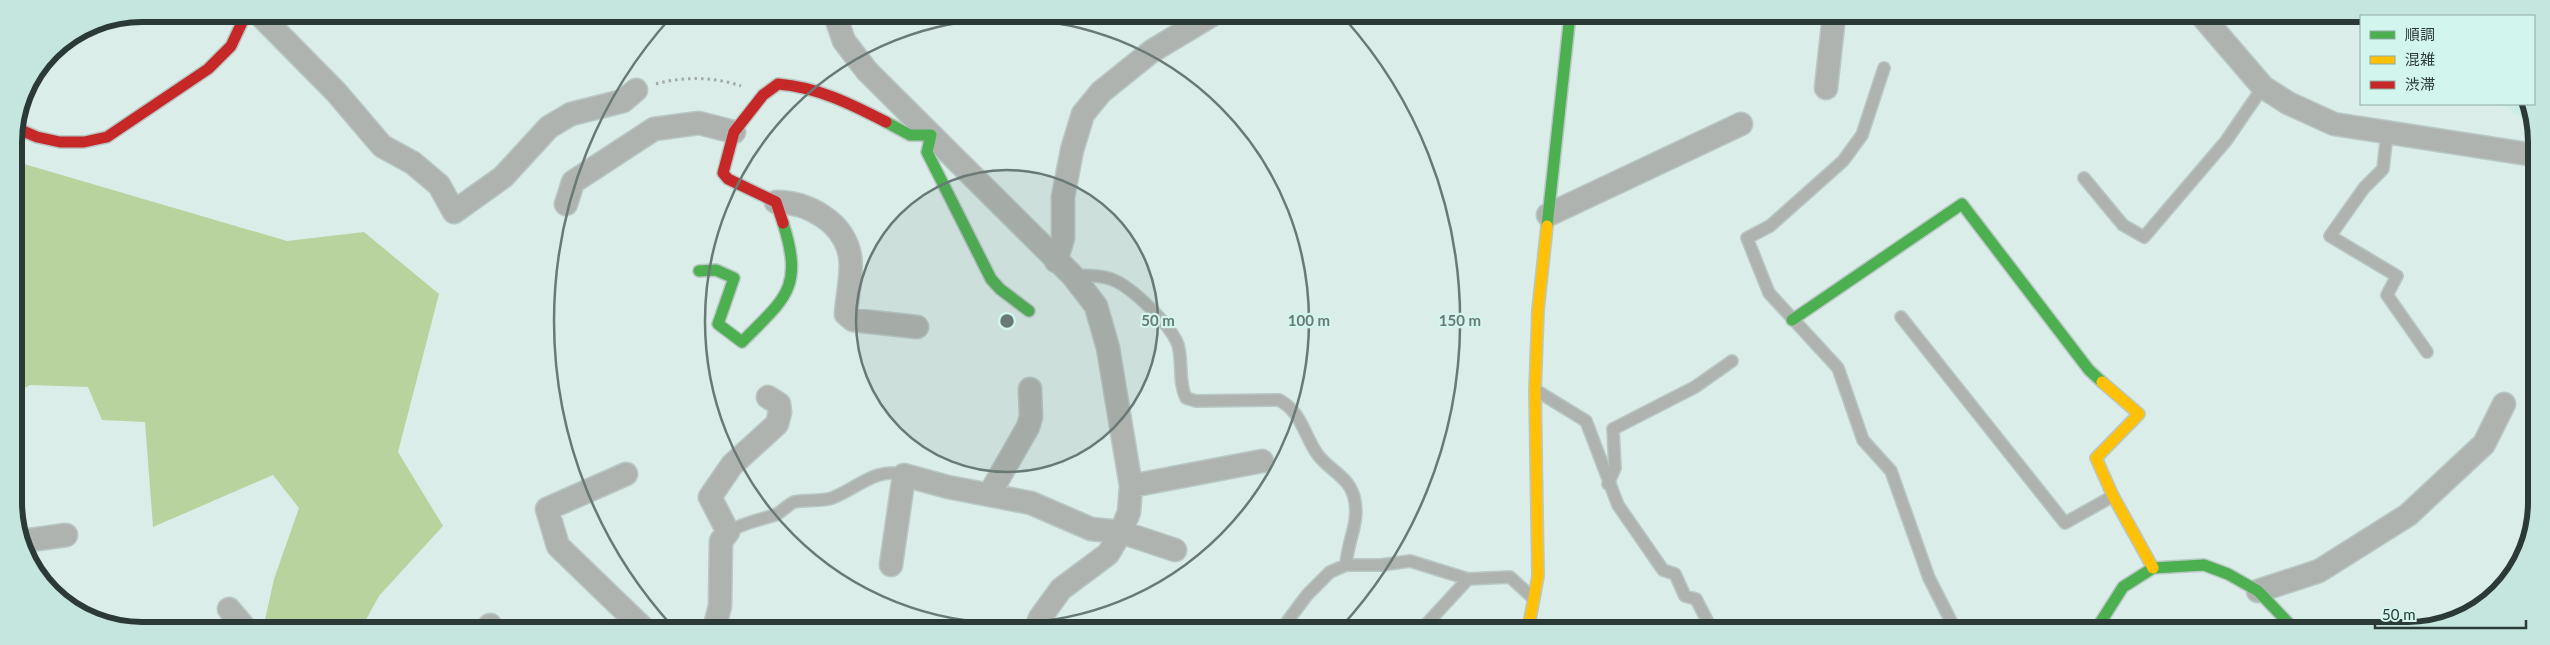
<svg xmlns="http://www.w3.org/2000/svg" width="2550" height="645" viewBox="0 0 2550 645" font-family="Lato,'Noto Sans JP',sans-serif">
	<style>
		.built { fill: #cceee6 }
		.forest { fill: #b9d39f }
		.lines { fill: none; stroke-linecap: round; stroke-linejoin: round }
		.lane-casing { stroke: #b9c8c5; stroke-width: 14 }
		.street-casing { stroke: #b9c8c5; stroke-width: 25 }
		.fast-casing { stroke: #b9c8c5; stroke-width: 14 }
		.slow-casing { stroke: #b9c8c5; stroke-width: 14 }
		.jam-casing { stroke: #b9c8c5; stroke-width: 14 }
		.path { stroke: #a2aaa7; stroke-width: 3; stroke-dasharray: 2.5 4; stroke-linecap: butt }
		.lane { stroke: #aeb3b0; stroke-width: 11 }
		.street { stroke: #aeb3b0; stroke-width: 22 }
		.fast { stroke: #4caf50; stroke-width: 11 }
		.slow { stroke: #ffc107; stroke-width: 11 }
		.jam { stroke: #c62828; stroke-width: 11 }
		.ring { fill: none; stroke: #697975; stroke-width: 2.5 }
		.rim { fill: none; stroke: #2c3a37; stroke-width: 6 }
		.centre { fill: #697975; stroke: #d2f5ed; stroke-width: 2.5 }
		.ring-label { font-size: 15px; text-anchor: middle; font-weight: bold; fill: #697975; stroke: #d2f5ed; stroke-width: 4.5; stroke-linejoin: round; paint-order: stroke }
	</style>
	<rect width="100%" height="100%" fill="#daede9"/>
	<path class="built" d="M2499 104H2526L2534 121 2511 113 2512 109Z"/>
	<path class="forest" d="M14 161 287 241 364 232 439 294 398 452 443 526 379 596 361 629H263L274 579 299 508 273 475 153 527 145 422 102 420 88 387 30 385 16 393Z"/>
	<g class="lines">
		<defs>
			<path id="lane" d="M1884 68 1862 135 1843 161 1770 226 1747 238 1769 293 1838 368 1863 440 1891 471 1929 578 1956 631
				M2387 134 2383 169 2364 188 2330 236 2397 276 2387 295 2427 352
				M2084 178 2123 225 2144 237 2226 141 2263 87
				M1073 276C1086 275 1098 275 1111 279 1131 286 1171 325 1178 345 1183 362 1178 382 1186 398L1196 401 1279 400C1302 412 1304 436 1318 455 1331 472 1352 478 1355 502 1359 524 1347 543 1346 565
				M1901 317 2065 523 2113 496
				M1537 391 1586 421 1618 505 1663 570 1675 574 1685 596 1696 599 1712 630
				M1608 484 1615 468 1613 429 1695 387 1732 361
				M728 532C742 523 759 520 775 515 782 512 787 505 794 502 804 499 821 502 832 498 856 489 877 466 904 475
				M1281 630 1307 595 1330 572 1346 565H1381L1410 561 1468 579
				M1421 630 1468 579 1510 577 1533 598"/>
			<path id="street" d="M259 14 336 92 382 146 413 163 439 185 454 212 503 177 549 127 571 114 623 101 636 90
				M835 15 844 41 867 71 1073 276 1096 306 1108 348 1131 486 1129 512 1121 532 1108 554 1061 589 1040 618 1035 630
				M2202 16 2263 87 2288 103 2334 124 2534 155
				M1826 88 1834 16
				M776 202C808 202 844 222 850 256 853 273 847 296 846 314L853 320 917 327
				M566 204 573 182 654 129 699 123 734 132
				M1548 215 1741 124
				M1056 261 1063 238V197L1072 150 1083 114 1101 92 1152 51 1212 15
				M626 474 547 509 558 546 644 629
				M1131 486 1262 461
				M989 495 1028 427 1031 417 1030 389
				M23 541 66 535
				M891 565 904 475 948 487 1031 503 1091 529 1121 532 1175 550
				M2258 591 2319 571 2408 515 2484 444 2504 404
				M229 609 246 629
				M489 629 490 625
				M714 629 720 606 721 541 728 532 710 497 732 465 777 424 780 412 779 404 768 397"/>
			<path id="fast" d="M886 122 910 135H931L927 152 991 279 1000 289 1029 311
				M1547 226 1570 15
				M699 271 716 270 734 278 718 324 742 342C785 298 804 289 783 223
				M1792 320 1962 204 2089 370 2102 382
				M2095 631 2123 587 2153 568 2204 565 2228 574 2258 591 2296 631"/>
			<path id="slow" d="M2102 382 2139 414 2096 458 2113 496 2153 568
				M1528 630 1538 576 1535 390 1538 310 1547 226"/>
			<path id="jam" d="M16 128 37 137 60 142H84L107 137 208 69 231 46 246 14
				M783 223 776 202 728 179 723 173 734 132 763 95 778 84C817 87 851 104 886 122"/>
		</defs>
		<use href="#lane" class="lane-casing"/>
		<use href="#street" class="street-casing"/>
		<use href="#fast" class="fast-casing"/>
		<use href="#slow" class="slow-casing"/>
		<use href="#jam" class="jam-casing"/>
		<path class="path" d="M656 84C683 76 716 77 741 86"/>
		<use href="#lane" class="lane"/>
		<use href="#street" class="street"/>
		<use href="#fast" class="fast"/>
		<use href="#slow" class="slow"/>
		<use href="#jam" class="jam"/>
	</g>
	<circle cx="1007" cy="321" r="151" fill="#697975" fill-opacity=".12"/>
	<g class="ring">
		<circle cx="1007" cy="321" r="151"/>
		<circle cx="1007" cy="321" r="302"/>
		<path d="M673 627A453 453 0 0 1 673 15M1344 18A453 453 0 0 1 1341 627"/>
	</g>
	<path d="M0 0H2550V645H0ZM142 22H2408A120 120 0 0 1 2528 142V502A120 120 0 0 1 2408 622H142A120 120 0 0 1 22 502V142A120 120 0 0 1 142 22Z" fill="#c5e6de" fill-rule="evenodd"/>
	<path class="rim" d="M142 22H2408A120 120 0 0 1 2528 142V502A120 120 0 0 1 2408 622H142A120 120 0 0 1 22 502V142A120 120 0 0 1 142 22Z"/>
	<circle cx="1007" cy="321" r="8" class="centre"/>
	<g class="ring-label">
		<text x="1158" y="326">50 m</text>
		<text x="1309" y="326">100 m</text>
		<text x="1460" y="326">150 m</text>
	</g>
	<rect x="2360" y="15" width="175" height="90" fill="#d2f5ed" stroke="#90aaa4"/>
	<rect x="2370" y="31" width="25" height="8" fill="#4caf50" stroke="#90aaa4"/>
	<text x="2405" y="40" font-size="15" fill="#2c3a37">順調</text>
	<rect x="2370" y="56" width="25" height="8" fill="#ffc107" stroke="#90aaa4"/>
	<text x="2405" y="65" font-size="15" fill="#2c3a37">混雑</text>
	<rect x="2370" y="81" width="25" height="8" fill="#c62828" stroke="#90aaa4"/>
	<text x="2405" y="90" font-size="15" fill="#2c3a37">渋滞</text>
	<path d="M2375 620v8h151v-8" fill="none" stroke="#2c3a37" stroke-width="2.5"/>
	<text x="2382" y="620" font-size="15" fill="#2c3a37" stroke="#d2f5ed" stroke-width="4" paint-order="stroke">50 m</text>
</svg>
